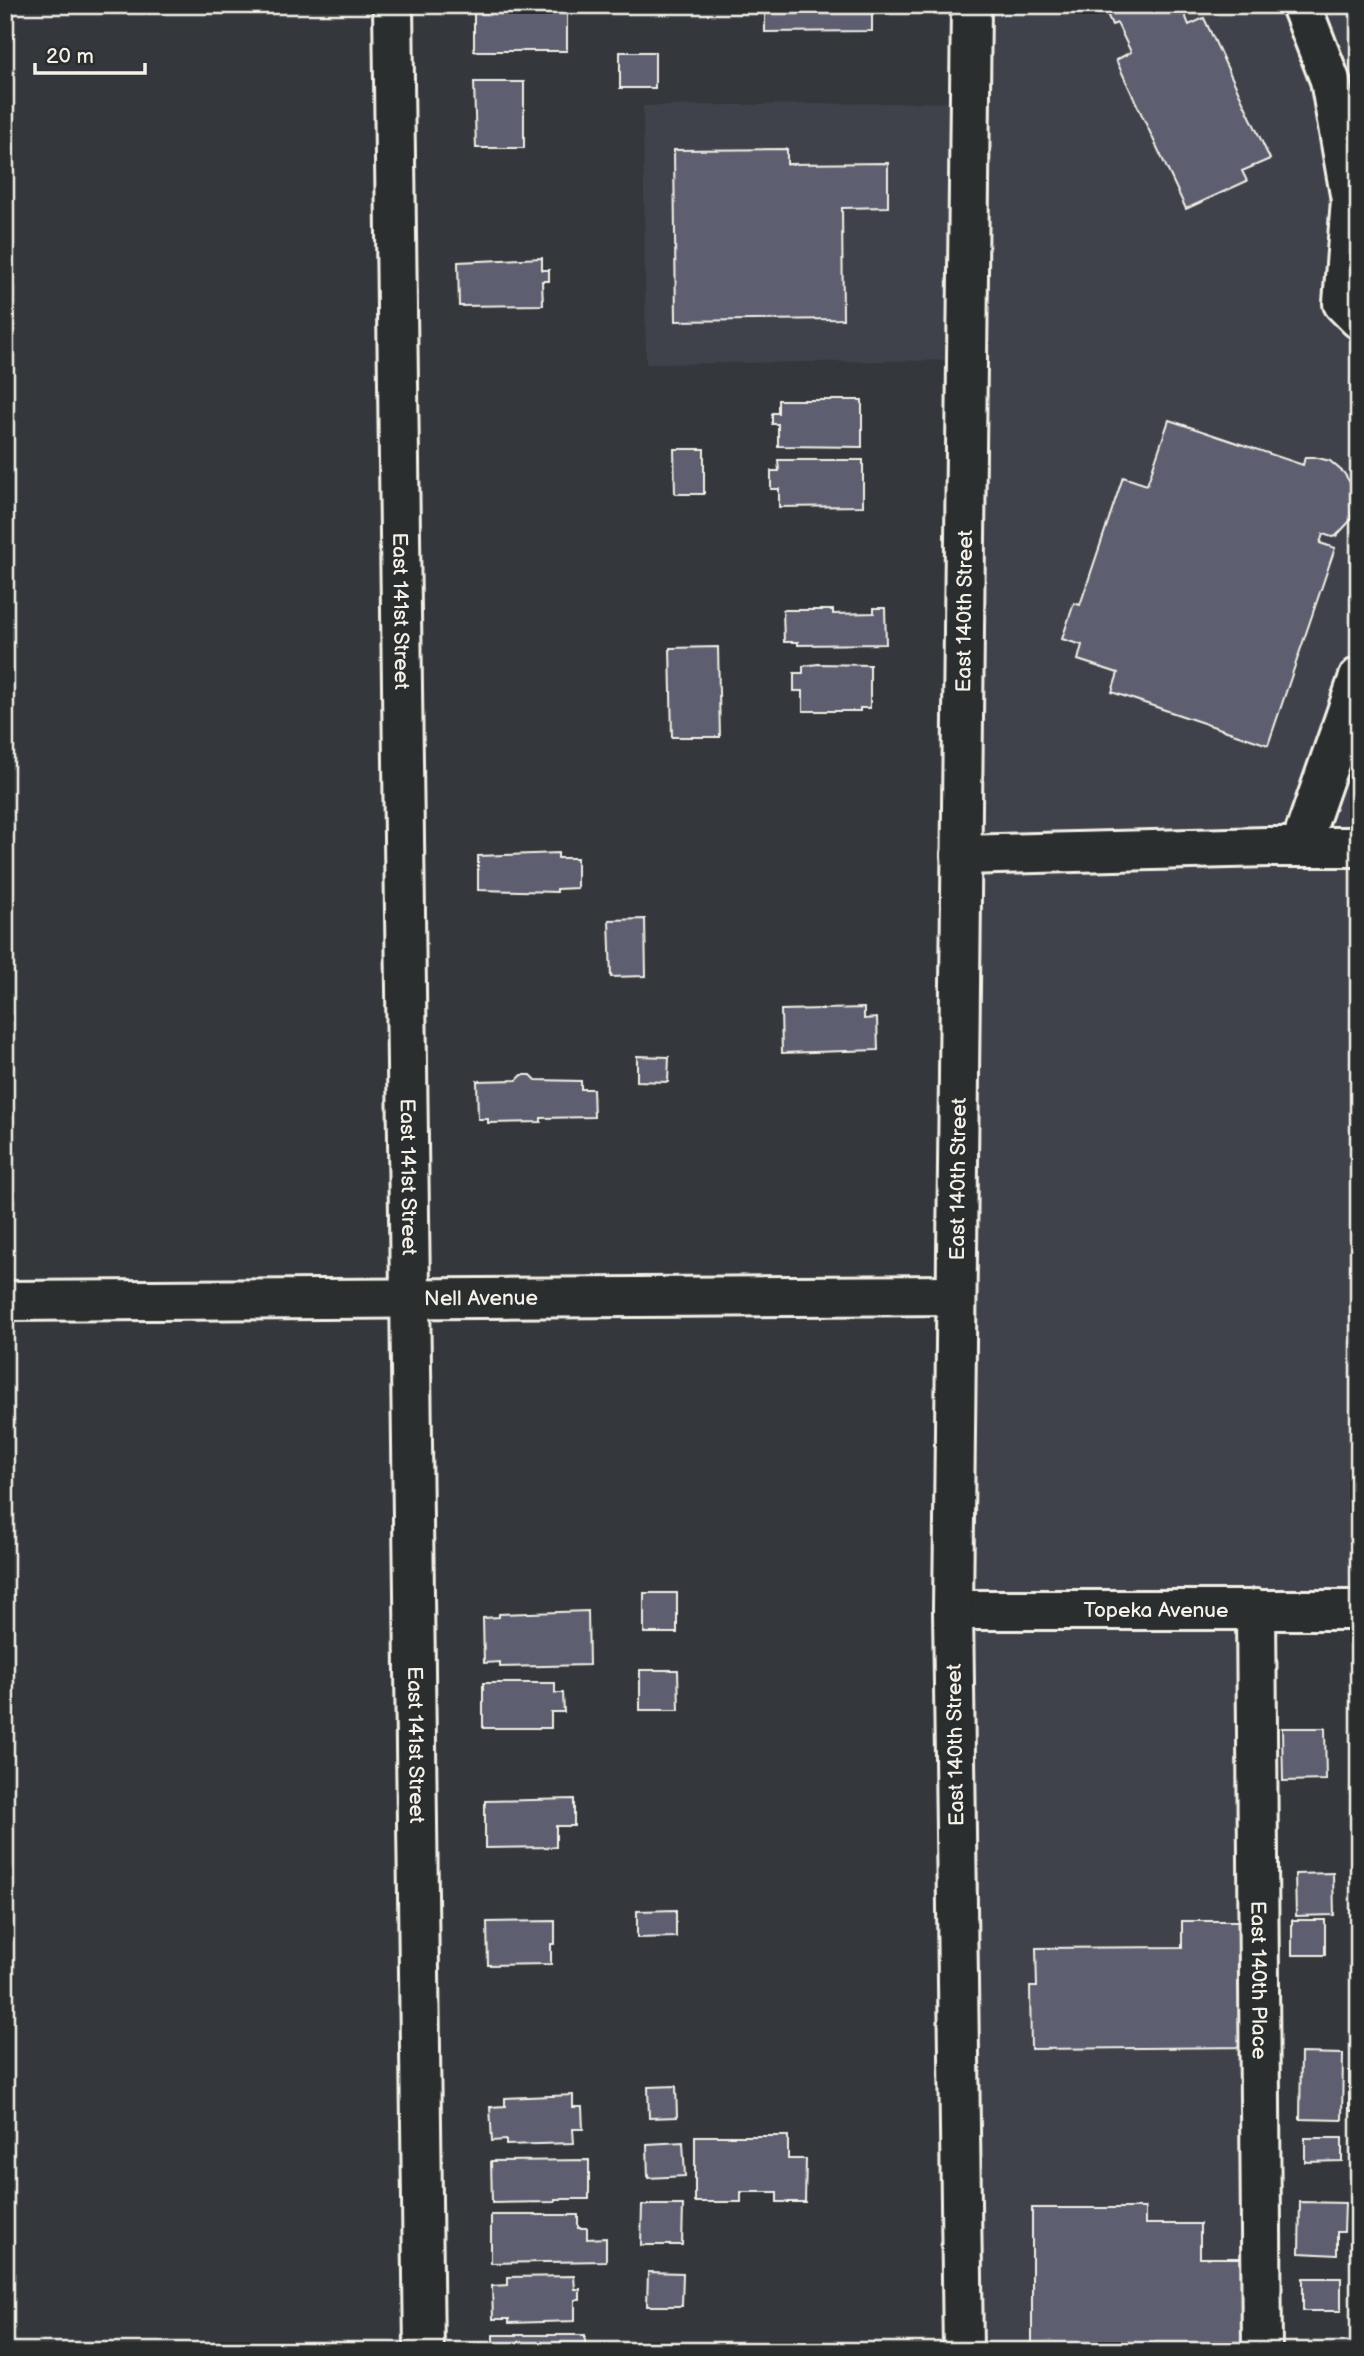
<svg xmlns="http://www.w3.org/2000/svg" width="1364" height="2356" viewBox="0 0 1364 2356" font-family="'Balsamiq Sans',sans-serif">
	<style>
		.built { fill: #40434b }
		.building { fill: #5d5e70; stroke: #f4f1e8; stroke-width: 2 }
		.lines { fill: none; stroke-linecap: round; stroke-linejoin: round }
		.minor-casing { stroke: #f4f1e8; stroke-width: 44 }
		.minor { stroke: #2a2d2e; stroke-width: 38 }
		.labels { text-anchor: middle; stroke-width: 7; stroke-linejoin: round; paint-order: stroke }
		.street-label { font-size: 21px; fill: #f4f1e8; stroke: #2a2d2e }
	</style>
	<rect width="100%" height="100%" fill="#34373b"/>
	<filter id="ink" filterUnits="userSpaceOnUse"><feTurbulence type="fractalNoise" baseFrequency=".0143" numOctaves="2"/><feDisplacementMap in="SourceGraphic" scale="14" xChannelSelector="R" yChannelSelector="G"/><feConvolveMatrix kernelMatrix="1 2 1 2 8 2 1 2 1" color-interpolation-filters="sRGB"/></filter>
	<g filter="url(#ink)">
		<path class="built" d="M971 5H1359V1610L1257 1609 1262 2351H963L967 360 646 364 643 106 970 102Z"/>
		<path class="building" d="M474 5H567V51H474Z
			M765 5H872V31L765 32Z
			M1103 5H1181L1189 25 1204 18 1270 159 1242 171 1247 181 1186 209 1116 60 1131 52 1117 23 1112 25Z
			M620 52H655V88H620Z
			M474 82H524V148H476Z
			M787 149V164L888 163V207L842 208 843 319 676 321 674 150Z
			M542 258V270H549V281H542L543 305 459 306 458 262Z
			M778 400H862V447L778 446V424H772V413H778Z
			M1169 420 1303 465 1305 457H1314L1330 461 1344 473 1351 484 1354 500 1350 521 1336 536 1332 537 1323 534 1320 543 1335 548 1268 745 1112 692 1118 673 1078 660 1082 645 1062 639 1074 603 1080 605 1123 477 1147 485Z
			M674 449H704V494H675Z
			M778 460H863V506L779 507V489H771V471H779Z
			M874 608H885L886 644 798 645V642H784L783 610H833V614L874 613Z
			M718 647 720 737H672L670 648Z
			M818 664 870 665V708H860V711H803V691H794V673H803V666Z
			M558 853V858H577V888L557 889V892L478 890V856Z
			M645 919 646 976 611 977 609 920Z
			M864 1008V1019L877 1018 878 1050 782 1053 781 1010Z
			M637 1056 669 1057 668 1082 637 1081Z
			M522 1075H531L536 1080 581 1081V1089H593L594 1117 541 1118V1122L488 1123V1119H478L477 1081 517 1080Z
			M644 1593H677V1633H644Z
			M588 1611 589 1665 500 1667V1662L484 1663 483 1618 499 1617V1614Z
			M640 1670H678L679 1710H640Z
			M483 1683H555V1693H563L564 1712H551V1728H483Z
			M1282 1728H1325L1326 1780 1283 1781Z
			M574 1799V1826H556V1847L485 1848V1801Z
			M1333 1873 1334 1915 1296 1916 1295 1874Z
			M676 1910V1937L637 1938V1911Z
			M1292 1920H1325V1955H1292Z
			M555 1921V1944H551V1964L488 1965 487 1922Z
			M1182 1921H1251L1252 2047 1031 2049 1030 1987H1037L1036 1948 1182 1947Z
			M1301 2053 1343 2054 1342 2120 1300 2119Z
			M1349 2071H1359V2111H1349Z
			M676 2086 677 2117 649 2118 648 2087Z
			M573 2095V2107H582L583 2129H573L574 2143 506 2145V2140L492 2141 490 2107 505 2106V2098Z
			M695 2136H788V2159H806L805 2202H777V2192H741V2202H695Z
			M1305 2138H1342V2161L1305 2162Z
			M683 2142 685 2176 648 2178 647 2144Z
			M589 2160V2199H555V2202L492 2203 491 2161Z
			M1300 2202 1345 2203 1344 2232H1337V2255L1299 2253Z
			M642 2205H683L682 2245H641Z
			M1032 2208H1145V2224H1200V2258H1253V2351H1032Z
			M491 2215H578V2228H587V2239L606 2238V2261L491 2263Z
			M648 2272 683 2273 682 2306H647Z
			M574 2276 575 2289H580V2300H575V2321L509 2323V2319H493L492 2286 508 2285V2277Z
			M1303 2278H1341V2311H1303Z
			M493 2335H585V2351H493Z"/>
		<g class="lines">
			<defs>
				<g id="minor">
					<path id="s1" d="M393 5 424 2351"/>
					<path d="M1301 5 1330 80 1351 200 1343 303 1359 319"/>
					<path d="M1300 847 1359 677"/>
					<path d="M961 855 1268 847H1359"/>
					<path id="s2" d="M5 1301 955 1295"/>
					<path id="s3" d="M1256 1609 1262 2351"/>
					<path id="s4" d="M953 1610H1359"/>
					<path id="s5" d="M963 2351 953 1610 971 5"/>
				</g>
			</defs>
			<use href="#minor" class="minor-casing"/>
			<use href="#minor" class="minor"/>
		</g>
	</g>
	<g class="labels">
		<g class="street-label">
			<text dy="7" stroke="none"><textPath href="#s1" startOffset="606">East 141st Street</textPath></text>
			<text dy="7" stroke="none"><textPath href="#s5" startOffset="1740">East 140th Street</textPath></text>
			<text dy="7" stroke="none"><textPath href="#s1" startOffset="1172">East 141st Street</textPath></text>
			<text dy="7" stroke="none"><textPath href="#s5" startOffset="1172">East 140th Street</textPath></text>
			<text dy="7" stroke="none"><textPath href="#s2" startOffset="476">Nell Avenue</textPath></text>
			<text dy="7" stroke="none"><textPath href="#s4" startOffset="203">Topeka Avenue</textPath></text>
			<text dy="7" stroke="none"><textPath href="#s1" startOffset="1740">East 141st Street</textPath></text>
			<text transform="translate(955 1745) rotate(-91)" y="7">East 140th Street</text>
			<text dy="7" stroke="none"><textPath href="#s3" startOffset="371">East 140th Place</textPath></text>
		</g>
	</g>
	<rect width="1364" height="2356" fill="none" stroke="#2a2d2e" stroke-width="28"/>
	<rect x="14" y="14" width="1336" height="2328" fill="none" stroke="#f4f1e8" stroke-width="2.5" filter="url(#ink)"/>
	<path d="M35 63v10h110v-10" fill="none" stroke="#f4f1e8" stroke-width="3.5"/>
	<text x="46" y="63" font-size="21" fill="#f4f1e8" stroke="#2a2d2e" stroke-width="5" paint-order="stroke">20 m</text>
</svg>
